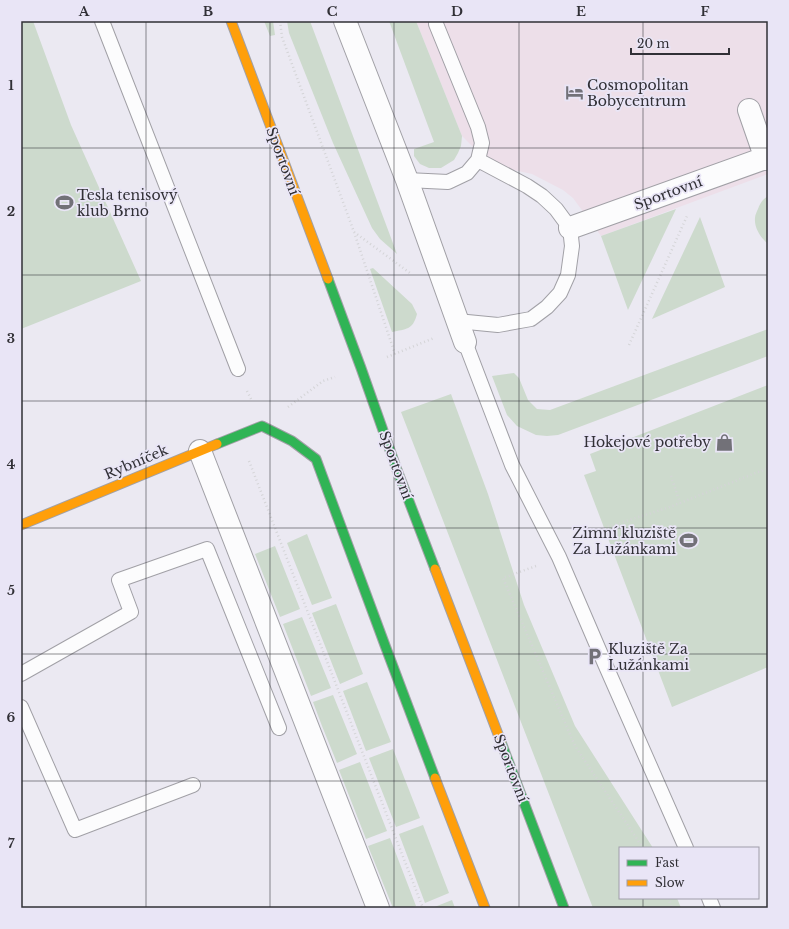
<svg xmlns="http://www.w3.org/2000/svg" width="789" height="929" viewBox="0 0 789 929" font-family="'Libre Baskerville',serif">
	<style>
		.commercial { fill: #eddfe9 }
		.green { fill: #cddacd }
		.lines { fill: none; stroke-linecap: round; stroke-linejoin: round }
		.lane-casing { stroke: #a1a0a6; stroke-width: 16 }
		.street-casing { stroke: #a1a0a6; stroke-width: 24 }
		.fast-casing { stroke: #a1a0a6; stroke-width: 11 }
		.slow-casing { stroke: #a1a0a6; stroke-width: 11 }
		.path { stroke: #d4d4d7; stroke-width: 2.5; stroke-dasharray: 1 3; stroke-linecap: butt }
		.lane { stroke: #fcfcfd; stroke-width: 14 }
		.street { stroke: #fcfcfd; stroke-width: 22 }
		.fast { stroke: #30b455; stroke-width: 9 }
		.slow { stroke: #ff9f0a; stroke-width: 9 }
		.grid { fill: none; stroke: #313036; stroke-width: 1; stroke-opacity: 0.55 }
		.labels { text-anchor: middle; stroke-width: 3.5; stroke-linejoin: round; paint-order: stroke }
		.poi-label { font-size: 14px; fill: #313036; stroke: #e9e5f6; text-anchor: start }
		.street-label { font-size: 14px; fill: #313036; stroke: #e9e5f6 }
		.neatline { fill: none; stroke: #313036; stroke-width: 1.5 }
		.grid-label { font-size: 13px; text-anchor: middle; font-weight: bold; fill: #313036 }
	</style>
	<rect width="100%" height="100%" fill="#ebe9f2"/>
	<path class="commercial" d="M416 21H768V174L601 236 573 198 563 190 532 174 491 165 462 136Z"/>
	<path class="green" d="M21 21H33L71 125 141 281 21 329Z
		M264 21H273L275 35 270 36Z
		M287 21H310L397 254 380 239 372 228 333 143 289 33Z
		M389 21H416L462 136 461 146 458 153 454 160 441 168H429L420 164 414 156V149L434 142Z
		M768 196V244C761 238 754 228 755 218 755 215 757 211 758 209 760 203 763 199 768 196Z
		M676 209 628 310 601 236Z
		M700 217 725 287 652 319Z
		M373 268 412 304 417 314C413 330 406 329 392 332L378 292 370 269Z
		M768 329V356L558 435 547 436 536 435 517 426 507 415 492 376 514 373 519 378 528 400 537 409 550 410Z
		M768 385V667L672 707 584 475 596 471 590 454Z
		M451 394 488 494 524 605 575 726 653 848H620V898H677L681 908H593L401 412Z
		M307 534 332 598 312 605 287 543Z
		M275 546 300 609 280 617 255 554Z
		M336 604 363 674 340 684 312 613Z
		M302 617 331 688 311 696 283 624Z
		M367 682 391 742 366 751 343 691Z
		M333 695 357 754 337 763 322 726 313 702Z
		M393 749 420 818 396 827 369 758Z
		M360 762 387 831 366 839 339 770Z
		M423 825 449 893 425 903 399 834Z
		M390 838 416 906 410 908H393L368 846Z
		M452 900 455 908H432Z"/>
	<g class="lines">
		<defs>
			<path id="lane" d="M102 21 238 369
				M407 180 448 182 467 173 478 160 482 143 478 127 436 24
				M457 321 498 325 531 319 547 307 560 293 568 275 572 246 570 228 556 209 542 196 527 186 478 160
				M465 342 512 465 559 557 605 664 686 848
				M21 674 131 612 119 580 207 549 279 728
				M21 707 75 830 193 785
				M709 898 713 908"/>
			<path id="street" d="M345 21 407 180 465 342
				M749 110 766 159
				M570 228 768 157
				M200 451 378 908"/>
			<path id="fast" d="M328 279 361 368 397 470 435 569
				M217 444 262 426 292 441 316 459 386 648 435 778
				M501 742 564 908"/>
			<path id="slow" d="M231 21 328 279
				M21 525 217 444
				M435 569 501 742
				M435 778 485 908"/>
		</defs>
		<use href="#lane" class="lane-casing"/>
		<use href="#street" class="street-casing"/>
		<use href="#fast" class="fast-casing"/>
		<use href="#slow" class="slow-casing"/>
		<path class="path" d="M280 21 282 37 354 232 395 354
			M354 232 410 273
			M629 345 687 216
			M387 357 434 338
			M247 391 252 401
			M288 407 323 381 335 377
			M249 461 423 908
			M671 476 680 503
			M604 528 670 507 768 468
			M536 566 503 578 575 746 643 848
			M668 898 672 908"/>
		<use href="#lane" class="lane"/>
		<use href="#street" class="street"/>
		<use href="#fast" class="fast"/>
		<use href="#slow" class="slow"/>
	</g>
	<path class="grid" d="M146 21V908M270 21V908M394 21V908M519 21V908M643 21V848M21 148H768M21 275H768M21 401H768M21 528H768M21 654H768M21 781H768M643 898V908"/>
	<defs>
		<symbol id="hotel-bare" viewBox="-9 -9 18 18"><path d="M-6-4.5h1.5V1H6V5H4.5V3h-9V5H-6ZM-4 0a1.8 1.8 0 1 1 3.6 0ZM.5 0V-2.5h3Q6-2.5 6 0Z" fill="#727178" stroke="#e9e5f6" stroke-width="2.5" paint-order="stroke"/></symbol>
		<symbol id="stadium-bare" viewBox="-9 -9 18 18"><path d="M0-5a6.5 5 0 1 0 0 10a6.5 5 0 1 0 0-10ZM-3.5-1.8h7v3.6h-7Z" fill="#727178" stroke="#e9e5f6" stroke-width="2.5" paint-order="stroke"/></symbol>
		<symbol id="shop-bare" viewBox="-9 -9 18 18"><path d="M-5-2.5h2.3a2.7 3.5 0 0 1 5.4 0H5L5.5 6h-11ZM-1.5-2.5h3a1.5 2.3 0 0 0-3 0Z" fill="#727178" stroke="#e9e5f6" stroke-width="2.5" paint-order="stroke"/></symbol>
		<symbol id="parking-bare" viewBox="-9 -9 18 18"><path d="M-3.5-5.5H1a3.5 3.5 0 0 1 0 7H-1V5.5H-3.5ZM-1-3.4V-.6H.8a1.4 1.4 0 0 0 0-2.8Z" fill="#727178" stroke="#e9e5f6" stroke-width="2.5" paint-order="stroke"/></symbol>
	</defs>
	<g fill-rule="evenodd">
		<use href="#hotel-bare" x="562" y="80" width="25" height="25"/>
		<use href="#stadium-bare" x="52" y="190" width="25" height="25"/>
		<use href="#shop-bare" x="712" y="430" width="25" height="25"/>
		<use href="#stadium-bare" x="676" y="528" width="25" height="25"/>
		<use href="#parking-bare" x="582" y="644" width="25" height="25"/>
	</g>
	<g class="labels">
		<g class="poi-label">
			<text x="587" y="90">Cosmopolitan<tspan x="587" dy="16">Bobycentrum</tspan></text>
			<text x="77" y="200">Tesla tenisový<tspan x="77" dy="16">klub Brno</tspan></text>
			<text x="711" y="447" text-anchor="end">Hokejové potřeby</text>
			<text x="676" y="538" text-anchor="end">Zimní kluziště<tspan x="676" dy="16">Za Lužánkami</tspan></text>
			<text x="608" y="654">Kluziště Za<tspan x="608" dy="16">Lužánkami</tspan></text>
		</g>
		<g class="street-label">
			<text transform="translate(283 161) rotate(70)" y="5">Sportovní</text>
			<text transform="translate(668 193) rotate(-20)" y="5">Sportovní</text>
			<text transform="translate(136 462) rotate(-23)" y="5">Rybníček</text>
			<text transform="translate(396 465) rotate(70)" y="5">Sportovní</text>
			<text transform="translate(511 768) rotate(69)" y="5">Sportovní</text>
		</g>
	</g>
	<rect width="789" height="929" fill="none" stroke="#e9e5f6" stroke-width="44"/>
	<rect x="619" y="847" width="140" height="52" fill="#e9e5f6" stroke="#9f9da9"/>
	<rect x="627" y="860" width="20" height="6" fill="#30b455" stroke="#9f9da9"/>
	<text x="655" y="867" font-size="12" fill="#313036">Fast</text>
	<rect x="627" y="880" width="20" height="6" fill="#ff9f0a" stroke="#9f9da9"/>
	<text x="655" y="887" font-size="12" fill="#313036">Slow</text>
	<path d="M631 48v6h98v-6" fill="none" stroke="#313036" stroke-width="2"/>
	<text x="637" y="48" font-size="12" fill="#313036" stroke="#e9e5f6" stroke-width="3" paint-order="stroke">20 m</text>
	<rect x="22" y="22" width="745" height="885" class="neatline"/>
	<g class="grid-label">
		<text x="84" y="16">A</text>
		<text x="208" y="16">B</text>
		<text x="332" y="16">C</text>
		<text x="457" y="16">D</text>
		<text x="581" y="16">E</text>
		<text x="705" y="16">F</text>
		<text x="11" y="90">1</text>
		<text x="11" y="216">2</text>
		<text x="11" y="343">3</text>
		<text x="11" y="469">4</text>
		<text x="11" y="595">5</text>
		<text x="11" y="722">6</text>
		<text x="11" y="848">7</text>
	</g>
</svg>
